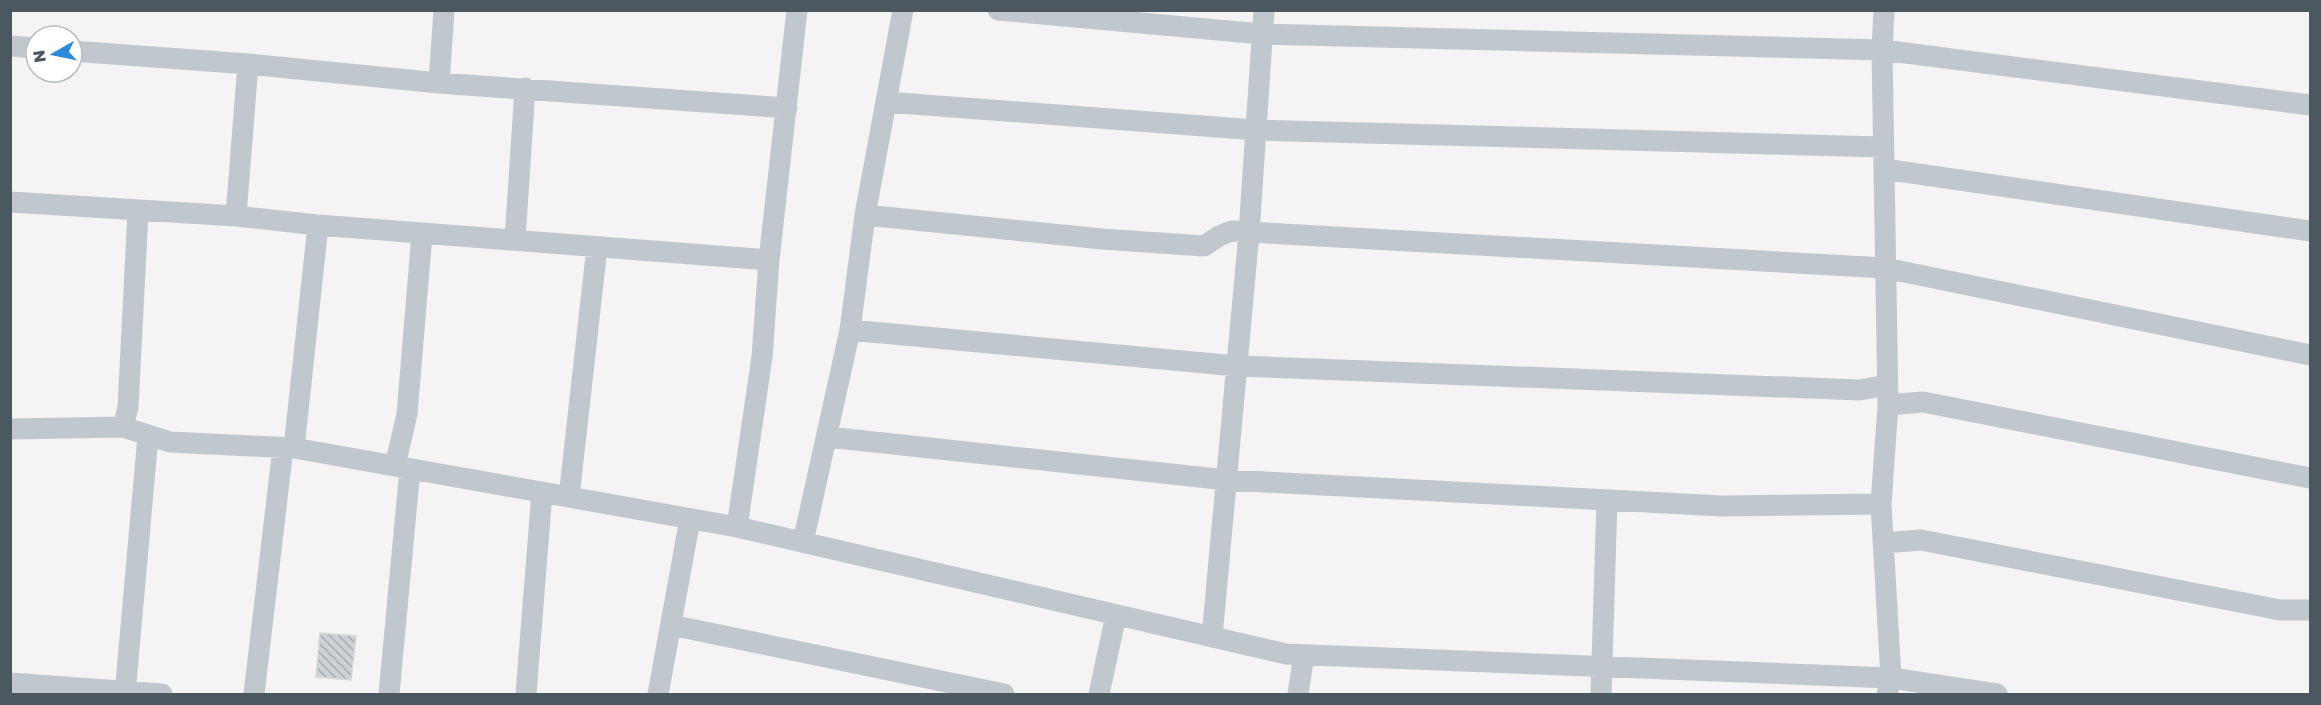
<svg xmlns="http://www.w3.org/2000/svg" width="2321" height="705" viewBox="0 0 2321 705" font-family="'Golos Text',sans-serif">
	<style>
		.building { fill: url(#building-back-hatch); stroke: #d7dadd; stroke-width: 1.5 }
		.lines { fill: none; stroke-linecap: round; stroke-linejoin: round }
		.minor { stroke: #c0c8ce; stroke-width: 21 }
	</style>
	<defs>
		<pattern id="building-back-hatch" width="6" height="6" patternUnits="userSpaceOnUse" patternTransform="scale(1.5)"><rect width="6" height="6" fill="#cdd0d4"/><path d="M-1 5l2 2M0 0l6 6M5-1l2 2" fill="none" stroke="#a9acaf"/></pattern>
	</defs>
	<rect width="100%" height="100%" fill="#f5f3f3"/>
	<path class="building" d="M320 633 356 636 351 680 316 677Z"/>
	<g class="lines">
		<path class="minor" d="M998 10 1262 34 1882 50 2310 105
			M1884 10 1882 50 1888 405 1881 504 1891 678 1887 694
			M10 46 36 48
			M72 51 248 64 439 83 787 108
			M439 83 444 10
			M886 102 1256 130 1883 147
			M1884 169 2310 231
			M10 202 236 216 318 225 769 260
			M865 215 1102 239 1204 246 1219 236 1232 231 1885 268 2310 355
			M236 216 248 64
			M515 240 525 88
			M850 330 1237 366 1860 390 1887 385
			M1888 405 1923 402 2310 478
			M123 427 128 407 138 212
			M10 429 123 427 170 442 294 448 737 527 1286 654 1891 678 1997 694
			M828 437 1227 480 1722 506 1881 504
			M294 448 318 225
			M395 466 407 414 422 234
			M569 497 597 247
			M737 527 762 357 769 260 797 10
			M803 542 850 330 865 215 903 10
			M1883 543 1921 540 2280 610H2310
			M671 625 1004 694
			M1212 637 1249 233 1264 10
			M10 683 162 694
			M125 694 148 436
			M254 694 283 448
			M389 694 410 469
			M526 694 542 492
			M658 694 690 519
			M1099 694 1116 615
			M1298 694 1304 655
			M1601 694 1607 500"/>
	</g>
	<rect width="2321" height="705" fill="none" stroke="#4c585f" stroke-width="24"/>
	<g transform="translate(54 54) rotate(261)"><circle r="28" fill="#ffffff" stroke="#b7bcbf" stroke-width="1.5"/>
	<path d="M0-4.5L10 22L0 15L-10 22Z" fill="#2a8bd8"/>
	<text y="-9" font-size="16" font-weight="bold" text-anchor="middle" fill="#4c585f">N</text>
	</g>
</svg>
